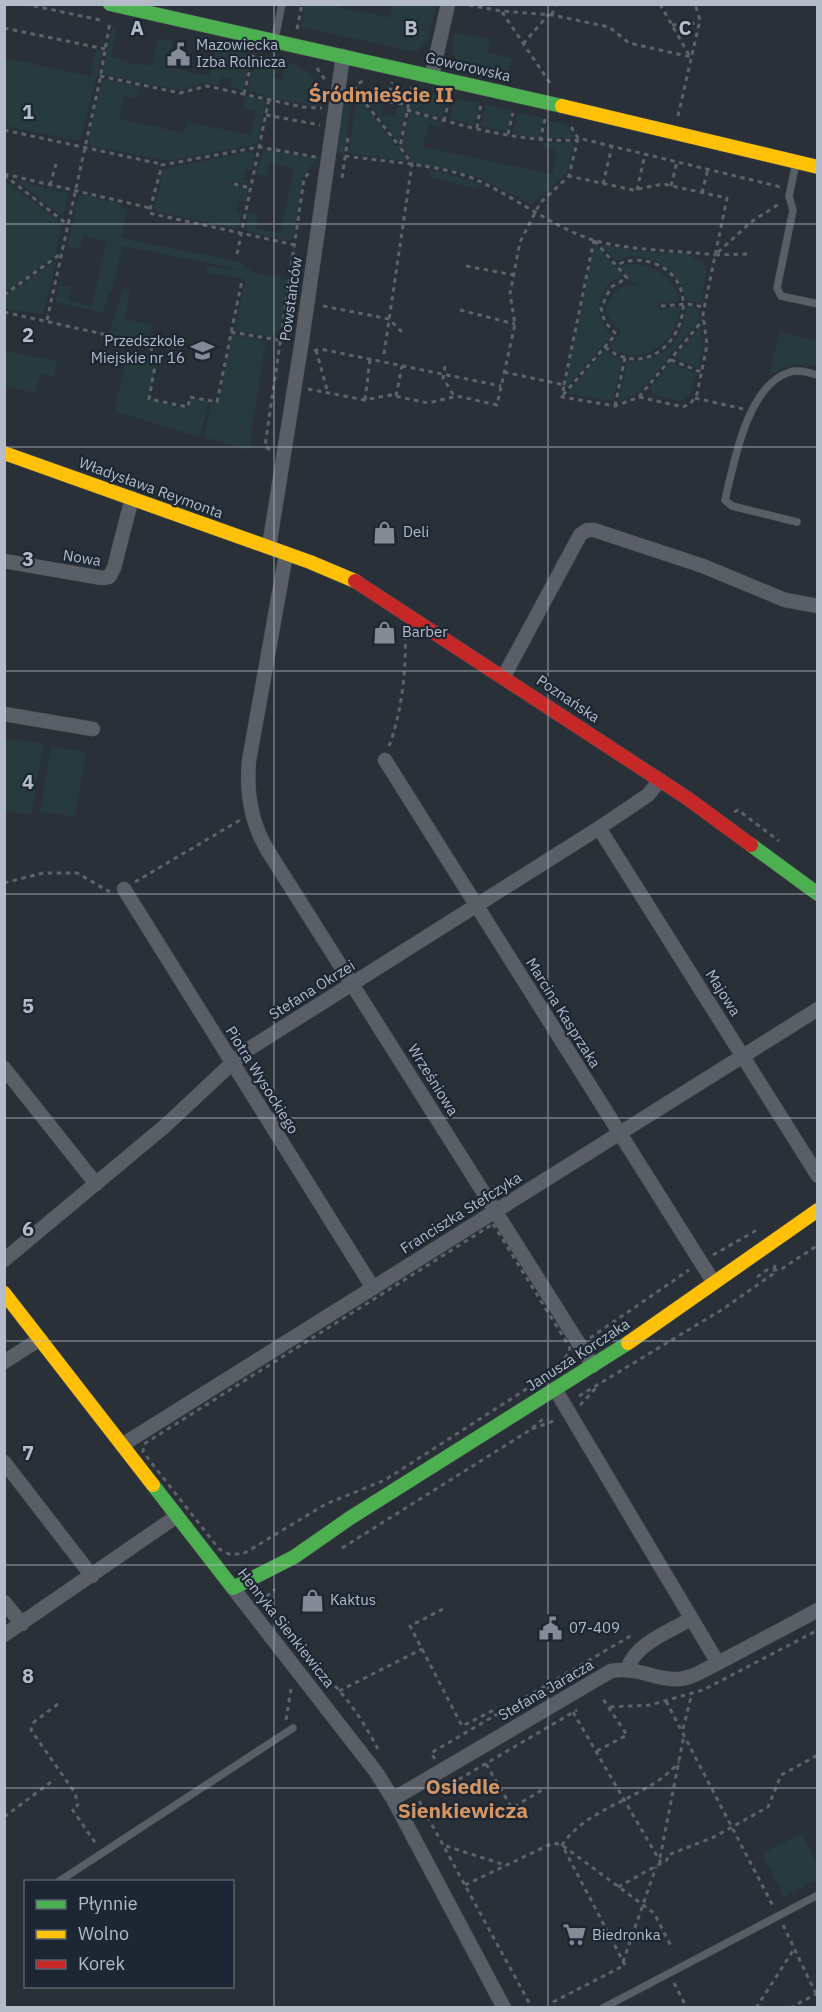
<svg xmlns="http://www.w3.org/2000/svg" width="822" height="2012" viewBox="0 0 822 2012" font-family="'IBM Plex Sans',sans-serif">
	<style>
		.green { fill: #273a3e }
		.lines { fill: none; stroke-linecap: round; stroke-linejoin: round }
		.lane-casing { stroke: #484c53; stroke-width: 8 }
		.street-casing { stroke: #484c53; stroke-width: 15 }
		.fast-casing { stroke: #484c53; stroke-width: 15 }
		.slow-casing { stroke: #484c53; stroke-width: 15 }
		.jam-casing { stroke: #484c53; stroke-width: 15 }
		.path { stroke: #5d636a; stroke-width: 3; stroke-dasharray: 4.5 4.5; stroke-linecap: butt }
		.lane { stroke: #5a5e66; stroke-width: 7 }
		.street { stroke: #5a5e66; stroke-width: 14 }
		.fast { stroke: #4caf50; stroke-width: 14 }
		.slow { stroke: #ffc107; stroke-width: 14 }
		.jam { stroke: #c62828; stroke-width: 14 }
		.grid { fill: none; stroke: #b4bcc9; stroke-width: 1.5; stroke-opacity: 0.55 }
		.labels { text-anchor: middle; stroke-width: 4.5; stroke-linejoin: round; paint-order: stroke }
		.poi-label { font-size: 15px; fill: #b4bcc9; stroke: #1d2633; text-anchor: start }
		.street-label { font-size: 15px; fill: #b4bcc9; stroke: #1d2633 }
		.district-label { font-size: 21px; font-weight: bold; fill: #d59563; stroke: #1d2633 }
		.grid-label { font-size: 20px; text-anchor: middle; font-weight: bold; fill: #b4bcc9; stroke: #1d2633; stroke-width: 4.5; stroke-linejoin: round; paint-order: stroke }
	</style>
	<rect width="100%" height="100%" fill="#2a3038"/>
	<path class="green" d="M305 5H339V8L364 13 365 11 389 18 392 5H436L428 40 416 52 300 27Z
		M112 28 117 29 111 56 134 64 152 65 158 39 173 42 168 67 209 76 217 47 251 54 243 90 230 87 231 79 221 77 219 85 204 83 179 90 105 75 102 72Z
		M454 33 490 39 488 52 512 58 509 74 459 64 452 51Z
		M96 50 103 52 80 141 5 126V58L90 76Z
		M256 56 276 60 273 78 282 79 285 62C310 67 321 80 318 106L272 99 248 90Z
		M103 79 140 86 136 98 124 96 120 119 184 133 187 122 251 135 256 111 242 107 245 95 266 101 258 141 252 145 169 161 92 146 88 142 89 135Z
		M415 90 448 96 442 118 409 109Z
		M346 91 353 92 344 154 337 152Z
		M357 95 406 159 405 161 348 153Z
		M454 98 478 103 475 125 449 119Z
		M366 99 383 103 381 114 395 117 397 105 406 107 399 142Z
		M485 104 512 111 508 132 481 126Z
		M409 112 441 122 440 126 428 124 423 147 552 174 557 151 542 147 543 143H573L567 173 532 204 474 176 412 162 402 146Z
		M517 112 543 118 539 139 513 133Z
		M549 121 566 124 575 138 545 139Z
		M263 149 316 159 303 176 293 239 290 241 246 231 248 213 259 215 256 229 280 233 294 168 270 163 267 176 256 174Z
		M251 151 255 155 252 170 246 169 243 180 248 181V184L232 181 231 185 248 189 245 202 239 201 237 212 242 214 238 229 154 211 163 169Z
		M430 170 472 180 481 185 475 189 430 177Z
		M16 180 68 194 63 217Z
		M5 181 62 223 55 256 5 292Z
		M82 194 119 203 122 208 127 209 121 238 240 262 255 273 284 278 287 282 279 332 271 337 235 330 245 279 206 272 208 266 246 271 123 246 112 291 109 292 103 313 55 302 59 285 71 287 69 301 92 306 106 241 83 236 80 249 67 247 78 198Z
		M595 244 623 275C595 285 593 317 611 335L563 392Z
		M601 244 635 251 687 254 703 262 707 272 700 303 686 300C680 271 646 246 616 261Z
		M57 260 43 314 5 309V296Z
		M630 264C654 263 674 277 680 301L660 303 656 296 660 310 680 306C679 341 640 371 609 347L622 332 612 324 606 310C612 284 631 280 652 291L633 283 621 267Z
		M123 290H130L125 319 153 325 147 339 108 335Z
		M686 306 699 309V320L639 393 619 401 627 361C661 365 686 339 686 306Z
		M700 328 703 344 698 368 675 358Z
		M779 332 817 340V366L788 365 769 376Z
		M232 334 266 341 248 450 204 437 211 403 218 404Z
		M5 350 55 361 57 362 54 377 41 374 35 393 5 386Z
		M604 351 622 360 613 401 567 394Z
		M128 352 156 360 149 399 189 409 191 398 209 401 200 437 114 411Z
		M671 363 697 374 689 396 680 401 652 394 651 387Z
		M4 738 43 744 31 815 5 811Z
		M51 746 86 752 75 817 40 812Z
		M802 1834 817 1864V1880L784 1897 762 1854Z"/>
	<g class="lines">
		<defs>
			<path id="lane" d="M275 38 282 4
				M796 163 789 196 793 210 777 288 781 296 818 304
				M797 522 732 506 725 500C734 463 747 385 790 372 799 369 809 373 818 375
				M58 1882 293 1728
				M603 2008 818 1895"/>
			<path id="street" d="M432 75 448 4
				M269 547 302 340 343 56
				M286 554 249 761C246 794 251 823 268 851L593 1366
				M4 561 102 578 109 577 114 568 132 498
				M504 676 580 535 587 530H594L703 566 785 600 818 606
				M4 714 93 729
				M385 760 714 1283
				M599 828 818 1176
				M124 889 373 1288
				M4 1068 96 1184
				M4 1260 165 1126 244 1052 599 828 648 795 660 780
				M4 1362 40 1339
				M555 1389 718 1663 818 1610
				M122 1445 818 1009
				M4 1462 92 1576
				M233 1588 376 1772 393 1799 504 2008
				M4 1602 22 1624
				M4 1635 177 1516
				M628 1668C635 1644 670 1631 691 1619
				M393 1799 611 1671C636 1667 649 1677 672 1679 688 1681 704 1670 718 1663"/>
			<path id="fast" d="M110 4 562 106
				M751 845 818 894
				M153 1485 233 1588
				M233 1588 294 1557 350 1518 628 1343"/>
			<path id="slow" d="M562 106 818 167
				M4 453 310 562 355 581
				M4 1293 153 1485
				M628 1343 818 1210"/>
			<path id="jam" d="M355 581 687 798 751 845"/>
		</defs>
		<use href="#lane" class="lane-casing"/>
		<use href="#street" class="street-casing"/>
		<use href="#fast" class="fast-casing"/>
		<use href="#slow" class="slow-casing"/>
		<use href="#jam" class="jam-casing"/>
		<path class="path" d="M25 4 100 20
			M660 4 689 55
			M469 5 501 11 552 15 609 27 629 43 691 57
			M502 12 552 86
			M552 15 555 4
			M672 25 699 23
			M4 28 105 49
			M297 29 302 4
			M523 44 549 14
			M317 68 325 80
			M100 76 180 93 207 86 302 107 322 108
			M355 90 400 147
			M354 91 357 85 365 79
			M244 94 254 52
			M363 97 408 105
			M388 101 392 82
			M407 110C462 126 521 143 578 140
			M266 115 320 125
			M678 116 700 20 695 4
			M444 121 450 96
			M571 127 578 138 781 187
			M477 128 481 103
			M4 130 161 164
			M508 134 513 113
			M540 141 545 119
			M345 156C385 162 443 164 479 181 518 199 553 227 593 240 632 251 674 250 715 255
			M4 174 150 208
			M4 175 67 224
			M342 178 348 137
			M234 184 251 188
			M603 184 612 146
			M50 185 56 164
			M671 186 677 162
			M637 190 645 154
			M702 193 708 169
			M295 245 149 213 162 165 259 147 316 157
			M237 254 269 99
			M747 254 715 255 751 222 779 204
			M466 266 514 275
			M4 295 59 255
			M323 306 389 319 405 335
			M661 306 688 304 704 307
			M460 310 515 324
			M4 312 152 345 150 358 156 360 149 399 188 407 190 397 217 402 242 280
			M47 320 99 84 110 22
			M231 332 279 340
			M605 347C665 395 719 286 653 263 641 259 628 259 617 265
			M316 350 328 393
			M314 351 320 349 501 386
			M384 354 412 164 400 147 412 87
			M671 360 701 372
			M445 366 443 378 454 396
			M504 372 564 385 562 397 615 406 639 397 683 407 691 403 697 394 707 345 703 314 727 198 663 184 633 190 569 176
			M564 385 594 240
			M308 389 365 400 390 395 428 403 457 396 497 405 515 324 510 294 520 242 540 203 569 176 578 138
			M563 395 616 334 605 322 601 308 611 287 627 278 595 241
			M396 396 402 366
			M639 397 703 320
			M695 398 743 409
			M365 400 370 359
			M615 406 625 357
			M270 450 265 446 304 179 311 170
			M389 746C401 716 407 667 405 635
			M734 812 738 810 779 841
			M135 882 240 820
			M4 883 43 873H77L110 892
			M493 1224 569 1346 570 1351 556 1370 385 1480 326 1504 243 1554H229L219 1549 143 1452 144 1444Z
			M713 1255 757 1230
			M757 1277 767 1270H780L818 1245
			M590 1338 689 1270
			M579 1396 723 1309 773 1274 776 1261
			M580 1405 596 1388
			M532 1429 556 1420
			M342 1548 530 1430 543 1419
			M264 1605 266 1597 275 1589
			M443 1609 410 1626 462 1726 494 1710
			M315 1668C342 1688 362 1719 378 1749
			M339 1691 422 1649
			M666 1701 773 1906
			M58 1704 34 1722 31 1730 75 1793 78 1805 72 1809 96 1844
			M610 1707 650 1705 703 1690 818 1630
			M573 1712 661 1863
			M286 1720 291 1689
			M683 1729 692 1693
			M597 1751 627 1735 601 1696
			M435 1759 431 1753 632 1635
			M486 1764 512 1808 542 1790
			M451 1784 577 1710
			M419 1801 532 2008
			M4 1817 55 1779
			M446 1846 505 1865
			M660 1858 684 1735
			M465 1885 553 1843 562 1845 654 1913 671 1946
			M618 1887 667 1860 668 1855 714 1837 768 1807 781 1775 818 1755
			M783 1925 816 1994
			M623 1962 656 1867
			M674 1983 687 2008
			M553 2002 625 1965 562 1845C589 1805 648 1799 679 1762
			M756 2008 794 1949
			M790 2008 818 1993"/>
		<use href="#lane" class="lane"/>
		<use href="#street" class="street"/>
		<use href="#fast" class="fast"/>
		<use href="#slow" class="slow"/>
		<use href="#jam" class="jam"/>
	</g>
	<path class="grid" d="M274 4V2008M548 4V2008M4 224H818M4 447H818M4 671H818M4 894H818M4 1118H818M4 1341H818M4 1565H818M4 1788H818"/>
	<defs>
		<symbol id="civic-bare" viewBox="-9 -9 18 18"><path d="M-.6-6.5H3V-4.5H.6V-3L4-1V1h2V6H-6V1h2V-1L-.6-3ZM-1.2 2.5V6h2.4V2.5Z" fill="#848b96" stroke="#1d2633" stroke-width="2.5" paint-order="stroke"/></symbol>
		<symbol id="school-bare" viewBox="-9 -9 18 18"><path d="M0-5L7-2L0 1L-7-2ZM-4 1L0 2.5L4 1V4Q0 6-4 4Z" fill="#848b96" stroke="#1d2633" stroke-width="2.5" paint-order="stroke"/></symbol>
		<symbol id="shop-bare" viewBox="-9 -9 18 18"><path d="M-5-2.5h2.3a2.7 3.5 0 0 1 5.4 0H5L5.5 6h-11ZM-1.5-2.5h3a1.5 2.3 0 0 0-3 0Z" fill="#848b96" stroke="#1d2633" stroke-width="2.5" paint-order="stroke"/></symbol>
		<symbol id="supermarket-bare" viewBox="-9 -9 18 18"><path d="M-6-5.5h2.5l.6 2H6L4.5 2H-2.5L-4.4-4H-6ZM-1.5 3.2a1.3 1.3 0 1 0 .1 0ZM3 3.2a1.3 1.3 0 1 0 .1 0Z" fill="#848b96" stroke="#1d2633" stroke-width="2.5" paint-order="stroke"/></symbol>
	</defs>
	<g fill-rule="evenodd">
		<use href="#civic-bare" x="162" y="38" width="33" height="33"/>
		<use href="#school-bare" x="186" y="334" width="33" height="33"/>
		<use href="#shop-bare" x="368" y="516" width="33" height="33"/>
		<use href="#shop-bare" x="368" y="616" width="33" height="33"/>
		<use href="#shop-bare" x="296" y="1584" width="33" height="33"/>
		<use href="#civic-bare" x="534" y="1612" width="33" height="33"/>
		<use href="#supermarket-bare" x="558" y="1918" width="33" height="33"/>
	</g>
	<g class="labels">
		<g class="poi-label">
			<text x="196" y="50">Mazowiecka<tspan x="196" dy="17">Izba Rolnicza</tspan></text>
			<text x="185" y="346" text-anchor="end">Przedszkole<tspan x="185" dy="17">Miejskie nr 16</tspan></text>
			<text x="403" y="537">Deli</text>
			<text x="402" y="637">Barber</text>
			<text x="330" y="1605">Kaktus</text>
			<text x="569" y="1633">07-409</text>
			<text x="592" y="1940">Biedronka</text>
		</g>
		<g class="street-label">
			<text transform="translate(468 67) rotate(13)" y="5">Goworowska</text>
			<text transform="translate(291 299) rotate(-82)" y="5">Powstańców</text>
			<text transform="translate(151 488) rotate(20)" y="5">Władysława Reymonta</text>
			<text transform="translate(82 558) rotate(9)" y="5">Nowa</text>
			<text transform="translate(568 699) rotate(34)" y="5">Poznańska</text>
			<text transform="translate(312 990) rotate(-32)" y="5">Stefana Okrzei</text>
			<text transform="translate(723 993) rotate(58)" y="5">Majowa</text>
			<text transform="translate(563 1013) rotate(58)" y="5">Marcina Kasprzaka</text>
			<text transform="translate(262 1080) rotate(58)" y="5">Piotra Wysockiego</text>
			<text transform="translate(433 1080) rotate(58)" y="5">Wrześniowa</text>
			<text transform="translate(461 1213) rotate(-32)" y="5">Franciszka Stefczyka</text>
			<text transform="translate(578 1355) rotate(-33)" y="5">Janusza Korczaka</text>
			<text transform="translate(286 1628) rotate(52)" y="5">Henryka Sienkiewicza</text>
			<text transform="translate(546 1690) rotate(-30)" y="5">Stefana Jaracza</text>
		</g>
		<g class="district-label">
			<text x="381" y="102">Śródmieście II</text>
			<text x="463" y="1794">Osiedle<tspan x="463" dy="24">Sienkiewicza</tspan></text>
		</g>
	</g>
	<g class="grid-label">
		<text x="137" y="35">A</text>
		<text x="411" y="35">B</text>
		<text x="685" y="35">C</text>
		<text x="28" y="119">1</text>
		<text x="28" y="342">2</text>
		<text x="28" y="566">3</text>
		<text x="28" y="789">4</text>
		<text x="28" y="1013">5</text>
		<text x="28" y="1236">6</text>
		<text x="28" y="1460">7</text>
		<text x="28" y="1683">8</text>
	</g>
	<rect width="822" height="2012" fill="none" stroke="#b4bcc9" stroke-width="12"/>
	<rect x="24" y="1880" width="210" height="108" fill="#1d2633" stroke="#59626f" stroke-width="1.5"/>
	<rect x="36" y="1900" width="30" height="9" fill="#4caf50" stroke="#59626f" stroke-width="1.5"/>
	<text x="78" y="1910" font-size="18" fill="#b4bcc9">Płynnie</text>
	<rect x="36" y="1930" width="30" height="9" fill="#ffc107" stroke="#59626f" stroke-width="1.5"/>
	<text x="78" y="1940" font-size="18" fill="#b4bcc9">Wolno</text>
	<rect x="36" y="1960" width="30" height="9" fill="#c62828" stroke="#59626f" stroke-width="1.5"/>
	<text x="78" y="1970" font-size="18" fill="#b4bcc9">Korek</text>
</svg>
